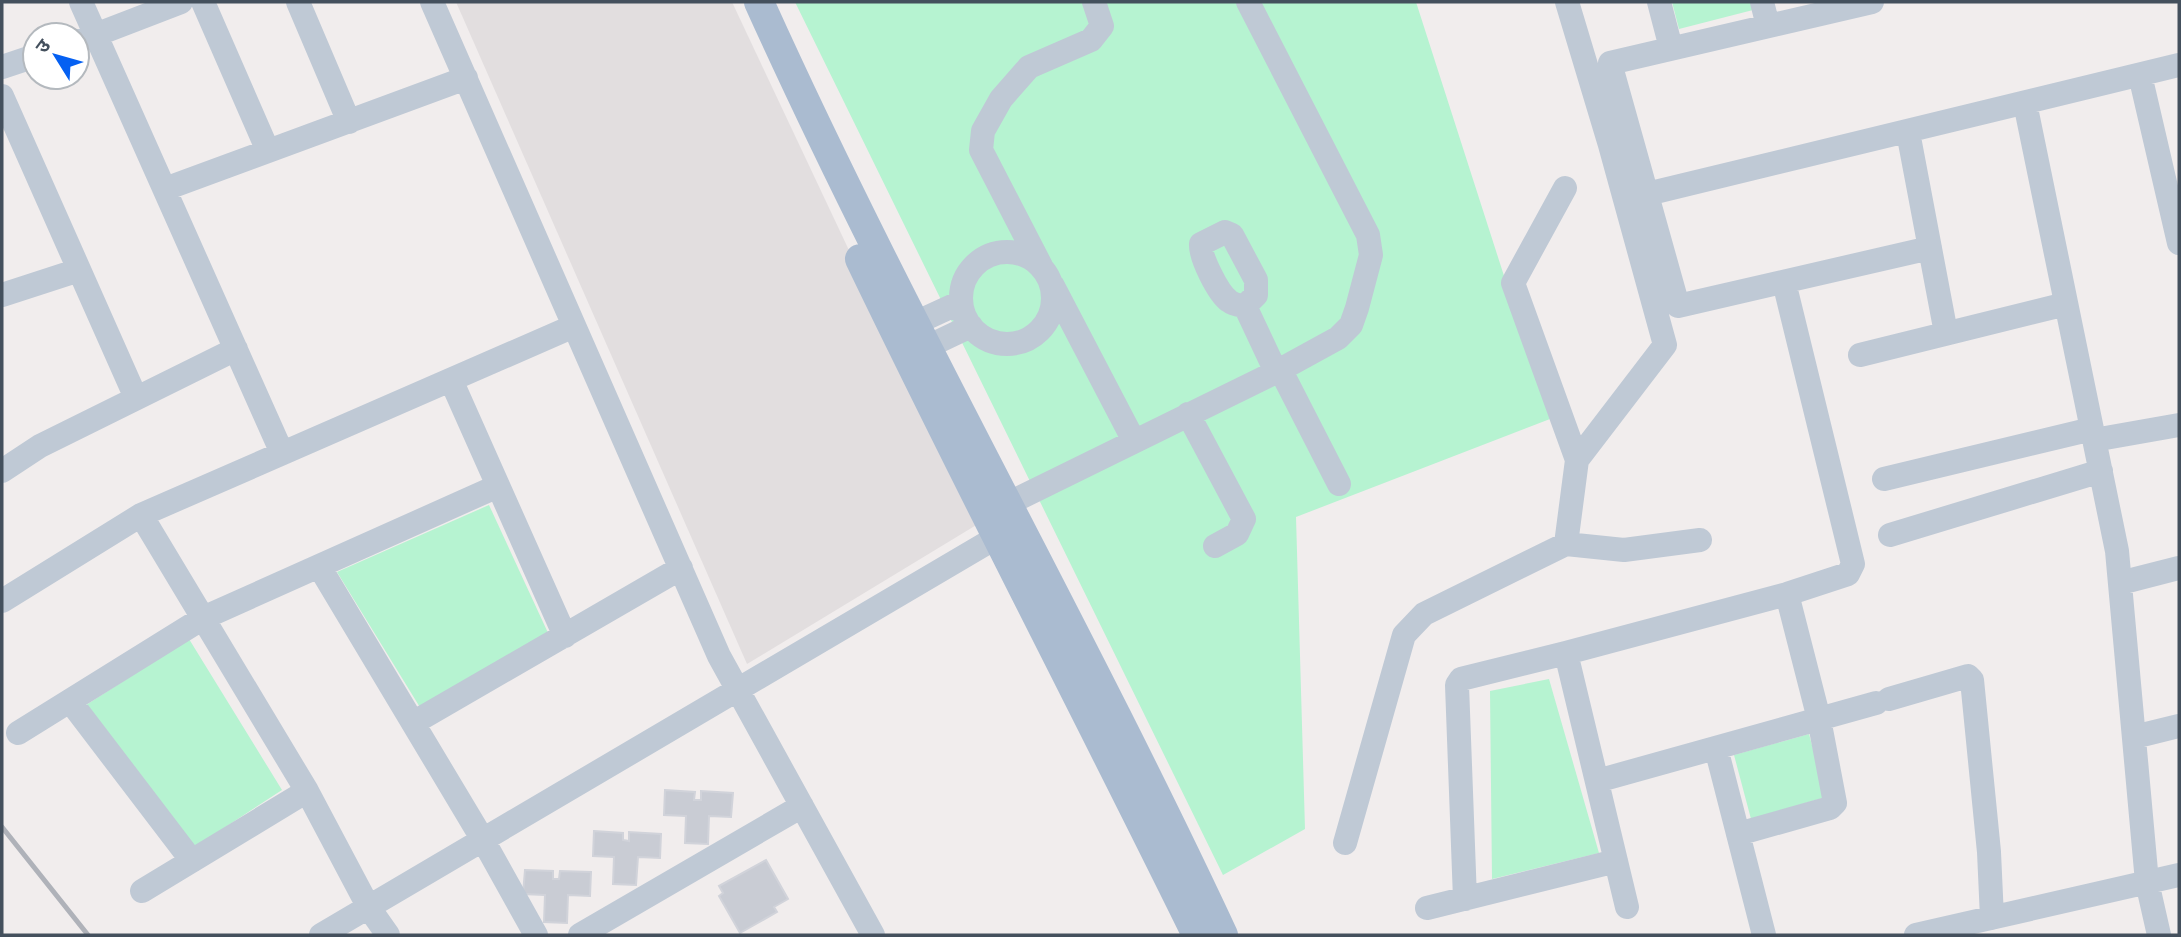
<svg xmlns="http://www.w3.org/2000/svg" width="2181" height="937" viewBox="0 0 2181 937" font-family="Manrope,'Noto Sans Devanagari',sans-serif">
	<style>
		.education { fill: #e2dedf }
		.green { fill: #b6f3d1 }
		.building { fill: #c9ccd4; stroke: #d1d3da; stroke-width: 2 }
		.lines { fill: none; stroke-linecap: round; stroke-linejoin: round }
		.minor { stroke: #bfc9d5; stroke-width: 24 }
		.major { stroke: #aabbd0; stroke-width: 30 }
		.rail { stroke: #afb2b9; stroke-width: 5 }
	</style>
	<rect width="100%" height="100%" fill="#f1eded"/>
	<path class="education" d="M456 2H732L978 524 747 664Z"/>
	<path class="green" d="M795 2H1416L1550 419 1296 517 1305 829 1223 875Z
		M1672 2H1751L1753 10 1679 29Z
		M489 505 549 635 421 709 337 572Z
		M189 639 282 790 195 847 86 705Z
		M1549 679 1599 853 1492 879 1490 691Z
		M1809 734 1826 797 1751 819 1734 755Z"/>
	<path class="building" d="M665 790 695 792 694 800H701V791L733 793 731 817 709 816 708 844 685 843 686 816 664 815Z
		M594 831 623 833V840L629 841V832L661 834 660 858 638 857 636 885 613 884 614 857 593 856Z
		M766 860 788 899 774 907 777 912 740 933 719 896 723 893 719 886Z
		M525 870 553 871V879H559L560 871 591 872 590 896 568 895 567 923 544 922 545 895 523 894Z"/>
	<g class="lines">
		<path class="minor" d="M81 2 282 453
			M203 2 268 151
			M298 2 349 122
			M432 2 719 656 873 935
			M1659 2 1671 48
			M1762 2 1768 26
			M1872 2 1610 63 1678 306 1930 248
			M77 42 181 2
			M2 67 35 56
			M2140 75 2179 243
			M2 96 136 398
			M2025 103 2117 551 2147 882 2159 935
			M1908 132 1946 333
			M1565 188 1513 283 1577 460
			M165 189 466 78
			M1647 194 2179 65
			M961 298a46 46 0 1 1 92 0a46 46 0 1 1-92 0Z
			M1041 266 981 150 983 131 1001 99 1029 67 1091 40 1102 26 1094 2
			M1053 286 1134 441
			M2 295 79 270
			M1245 306 1256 295V280L1232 235 1225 232 1201 244C1200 257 1218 293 1229 301 1234 305 1239 305 1245 306L1276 372
			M898 331 961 302
			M910 355 971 326
			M1860 355 2066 304
			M1280 369 1339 484
			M451 380 565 636
			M1188 414 1244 519 1237 534 1215 546
			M2094 440 2179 425
			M2 471 40 446 236 349
			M1884 479 2092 429
			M991 512 1276 372 1338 338 1351 325 1357 308 1371 255 1368 235 1248 2
			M141 515 307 791 369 908 388 935
			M1890 535 2101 471
			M1566 544 1577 460 1665 345 1610 145 1567 2
			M319 566 483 840 536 935
			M2120 583 2179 568
			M2 601 141 515 574 326
			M1566 653 1627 907
			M1889 699 1968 676 1972 680 1989 852 1992 918
			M70 701 192 861
			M413 723 681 568
			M18 733 203 618 498 486
			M2134 737 2179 726
			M1716 748 1764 935
			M1597 781 1876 703
			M1738 834 1830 808 1835 803 1819 719 1787 594
			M1345 843 1404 635 1424 614 1566 544 1624 550 1700 540
			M142 891 307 791
			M1465 899 1457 685 1461 679 1566 653 1787 594 1848 574 1853 564 1784 282
			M1427 908 1616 861
			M321 935 997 537 1014 529
			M580 935 802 806
			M1916 935 2179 875"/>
		<path class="major" d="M759 2C902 319 1076 620 1223 935
			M860 259C969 486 1086 709 1197 935"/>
		<path class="rail" d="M2 827 88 935"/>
	</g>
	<rect width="2181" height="937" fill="none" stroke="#44505d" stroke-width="7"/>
	<g transform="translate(56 56) rotate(307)"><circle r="33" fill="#ffffff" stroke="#b4b9be" stroke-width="2"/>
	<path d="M0-5L12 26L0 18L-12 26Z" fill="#0560f2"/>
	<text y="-10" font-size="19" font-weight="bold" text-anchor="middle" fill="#44505d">उ</text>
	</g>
</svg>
